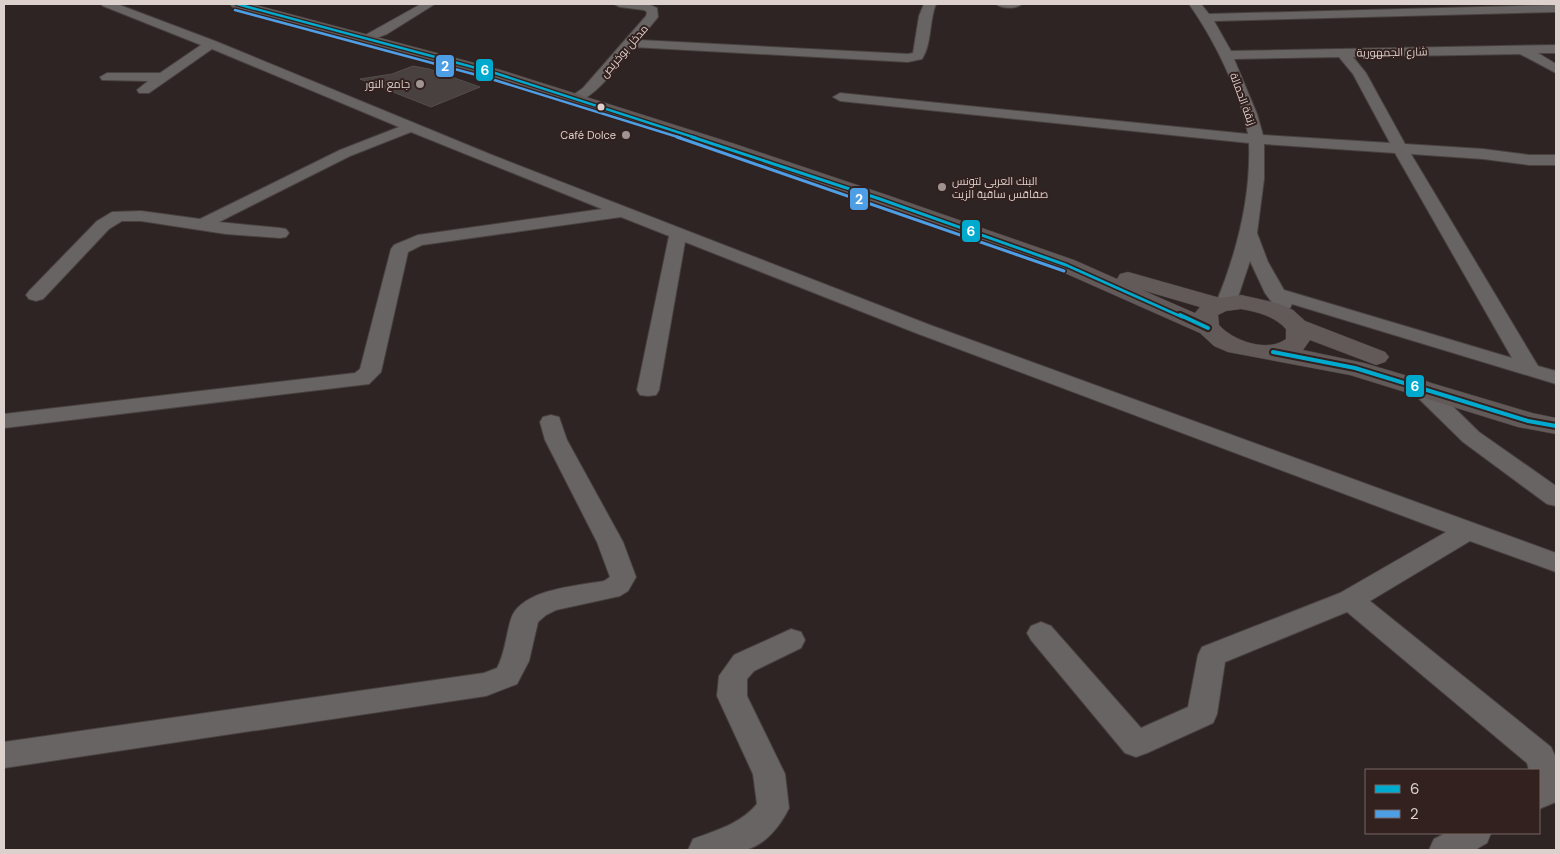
<svg xmlns="http://www.w3.org/2000/svg" width="1560" height="854" font-family="'DM Sans',Cairo,sans-serif">
  <style>
    .building { fill: #48413f; stroke: #554d4c }
    .lines { fill: none; stroke-linecap: round; stroke-linejoin: round }
    .minor-casing { stroke: #48413f; stroke-width: 2 }
    .primary-casing { stroke: #48413f; stroke-width: 1 }
    .minor { fill: #686463; fill-rule: evenodd }
    .primary { fill: #615a59; fill-rule: evenodd }
    .bus-1-far2-casing { stroke: #32211e; stroke-width: 5 }
    .bus-1-far1-casing { stroke: #32211e; stroke-width: 6 }
    .bus-1-casing { stroke: #32211e; stroke-width: 8 }
    .bus-2-far1-casing { stroke: #32211e; stroke-width: 5 }
    .bus-2-casing { stroke: #32211e; stroke-width: 6 }
    .bus-1-far2 { stroke: #00a9ce; stroke-width: 2.5 }
    .bus-1-far1 { stroke: #00a9ce; stroke-width: 3 }
    .bus-1 { stroke: #00a9ce; stroke-width: 4 }
    .bus-2-far1 { stroke: #4d9ee5; stroke-width: 2.5 }
    .bus-2 { stroke: #4d9ee5; stroke-width: 3 }
    .poi-dot { fill: #9f9492; stroke: #32211e; stroke-width: 2 }
    .bus-dot { fill: #ddd1ce; stroke: #32211e; stroke-width: 2 }
    .labels { text-anchor: middle; stroke-width: 4; stroke-linejoin: round; paint-order: stroke }
    .far-street-label { font-size: 11px; fill: #ddd1ce; stroke: #32211e }
    .far-poi-label { font-size: 11px; fill: #ddd1ce; stroke: #32211e; text-anchor: end }
    .line-badge { stroke: #32211e; stroke-width: 2 }
    .badge-label { font-size: 14px; text-anchor: middle; font-weight: bold; fill: #fff }
  </style>
  <rect width="100%" height="100%" fill="#2d2423"/>
  <polygon class="building" points="413,66 429,69 480,87 431,107 360,79 392,74"/>
  <g class="lines">
    <defs>
      <g id="minor">
        <polygon points="101,4 117,4 215,41 492,155 930,325 1556,553 1556,572 1470,541 1370,601 1551,747 1556,758 1556,802 1539,809 1539,770 1529,770 1527,763 1347,612 1225,662 1217,714 1213,723 1147,753 1136,757 1125,753 1031,640 1027,633 1031,626 1041,622 1051,626 1141,728 1188,707 1198,655 1202,647 1340,593 1446,532 916,333 685,242 659,390 656,395 648,396 640,395 637,390 669,236 621,217 422,245 408,252 381,372 369,384 4,428 4,414 355,373 360,369 391,249 394,245 418,235 602,209 411,132 350,156 219,222 280,228 286,229 289,233 286,237 280,238 226,234 141,221 122,221 109,229 43,299 36,301 29,299 26,295 29,291 97,221 112,212 141,211 200,219 340,150 399,127 212,49 149,93 139,93 137,90 148,81 102,80 100,77 107,73 160,73 201,45 103,6"/>
        <polygon points="421,4 435,4 387,34 366,42 360,38"/>
        <path d="M614 4H648L657 8 658 17 639 40 908 54 913 53 919 16 924 4H936C929 21 932 44 922 59L908 62 633 47C621 61 591 106 571 101L569 98 583 88 646 16 647 12 644 10 620 7Z"/>
        <path d="M996 4H1022C1016 9 1002 9 996 4Z"/>
        <path d="M1189 4H1201L1209 14 1556 5V12L1214 21 1231 51 1556 45V53H1538L1556 64V73L1520 54 1353 57 1366 73 1405 144 1483 149 1529 155H1556V165H1529L1483 159 1411 154 1538 366 1556 371V384L1292 304 1290 308 1283 310 1276 308 1265 293 1250 261 1236 303 1233 307 1226 309 1219 307 1216 303C1237 252 1251 198 1249 143L840 101 833 97 840 93 1248 134C1240 92 1214 39 1189 4ZM1339 57 1353 74 1390 143 1263 135 1257 114 1234 59ZM1264 144 1395 153 1512 358 1284 290 1268 262 1257 233 1264 179Z"/>
        <polygon points="1420,381 1428,382 1479,432 1556,486 1556,506 1547,504 1463,442 1412,392 1409,387 1412,382"/>
        <path d="M551 415 559 417 567 440 623 542 636 577 628 591 620 596 556 610 546 615 538 622 529 661 517 684 486 696 4 768V742L484 673 497 668C505 653 506 635 511 619 521 589 577 586 604 581L610 577 597 542 545 440 540 422 543 417Z"/>
        <path d="M791 629 801 632 805 640 801 648 754 671 747 679V696L785 774 789 808C781 825 764 847 744 850 727 853 706 850 688 850L693 839C717 830 740 824 757 804L753 774 717 696 719 676 734 655Z"/>
        <polygon points="1446,833 1491,833 1487,843 1475,850 1429,850 1434,839"/>
      </g>
      <path id="primary" d="M230 4H252L501 70 732 143 887 195 1074 260 1117 279 1120 274 1128 272 1220 298 1241 295 1277 303 1293 310 1305 321 1385 352 1389 357 1385 362 1376 365 1310 340 1303 350 1364 363 1532 413 1556 418V434L1518 427 1350 375 1228 352 1214 346 1200 333 1058 270 873 203 718 151 489 76 232 7ZM1142 290 1200 307 1195 313ZM1241 309C1258 312 1274 316 1286 329V339C1268 353 1233 341 1219 325L1218 315 1226 311Z"/>
    </defs>
    <use href="#minor" class="minor-casing"/>
    <use href="#primary" class="primary-casing"/>
    <use href="#minor" class="minor"/>
    <use href="#primary" class="primary"/>
    <defs>
      <polyline id="bus-1-far2" points="237,4 495,73 696,138"/>
      <polyline id="bus-1-far1" points="692,137 880,199 1066,265 1182,317"/>
      <g id="bus-1">
        <polyline points="1180,315 1208,328"/>
        <polyline points="1273,352 1355,368 1528,421 1556,426"/>
      </g>
      <polyline id="bus-2-far1" points="235,10 488,78 681,138"/>
      <polyline id="bus-2" points="677,137 1064,271"/>
    </defs>
    <use href="#bus-1-far2" class="bus-1-far2-casing"/>
    <use href="#bus-1-far1" class="bus-1-far1-casing"/>
    <use href="#bus-1" class="bus-1-casing"/>
    <use href="#bus-2-far1" class="bus-2-far1-casing"/>
    <use href="#bus-2" class="bus-2-casing"/>
    <use href="#bus-1-far2" class="bus-1-far2"/>
    <use href="#bus-1-far1" class="bus-1-far1"/>
    <use href="#bus-1" class="bus-1"/>
    <use href="#bus-2-far1" class="bus-2-far1"/>
    <use href="#bus-2" class="bus-2"/>
  </g>
  <g class="poi-dot">
    <circle cx="420" cy="84" r="5"/>
    <circle cx="626" cy="135" r="5"/>
    <circle cx="942" cy="187" r="5"/>
  </g>
  <circle class="bus-dot" cx="601" cy="107" r="4.5"/>
  <g class="labels">
    <g class="far-street-label">
      <text transform="translate(624 51) rotate(-49)" y="4">مدخل بوخريص</text>
      <text transform="translate(1392 52) rotate(-1)" y="4">شارع الجمهورية</text>
      <text transform="translate(1243 99) rotate(70)" y="4">زنقة الحمالة</text>
    </g>
    <g class="far-poi-label">
      <text x="410" y="88">جامع النور</text>
      <text x="616" y="139">Café Dolce</text>
      <text x="952" y="185" text-anchor="start">البنك العربي لتونس<tspan x="952" dy="13">صفاقس ساقية الزيت</tspan></text>
    </g>
  </g>
  <g class="line-badge">
    <rect x="435" y="54" width="20" height="24" rx="5" fill="#4d9ee5"/>
    <rect x="475" y="58" width="19" height="24" rx="5" fill="#00a9ce"/>
    <rect x="849" y="187" width="20" height="24" rx="5" fill="#4d9ee5"/>
    <rect x="961" y="219" width="20" height="24" rx="5" fill="#00a9ce"/>
    <rect x="1405" y="374" width="20" height="24" rx="5" fill="#00a9ce"/>
  </g>
  <g class="badge-label">
    <text x="445" y="71">2</text>
    <text x="485" y="75">6</text>
    <text x="859" y="204">2</text>
    <text x="971" y="236">6</text>
    <text x="1415" y="391">6</text>
  </g>
  <rect width="1560" height="854" fill="none" stroke="#ddd1ce" stroke-width="10"/>
  <rect x="1365" y="769" width="175" height="65" fill="#32211e" stroke="#766764"/>
  <rect x="1375" y="785" width="25" height="8" fill="#00a9ce" stroke="#766764"/>
  <text x="1410" y="794" font-size="15" fill="#ddd1ce">6</text>
  <rect x="1375" y="810" width="25" height="8" fill="#4d9ee5" stroke="#766764"/>
  <text x="1410" y="819" font-size="15" fill="#ddd1ce">2</text>
</svg>
